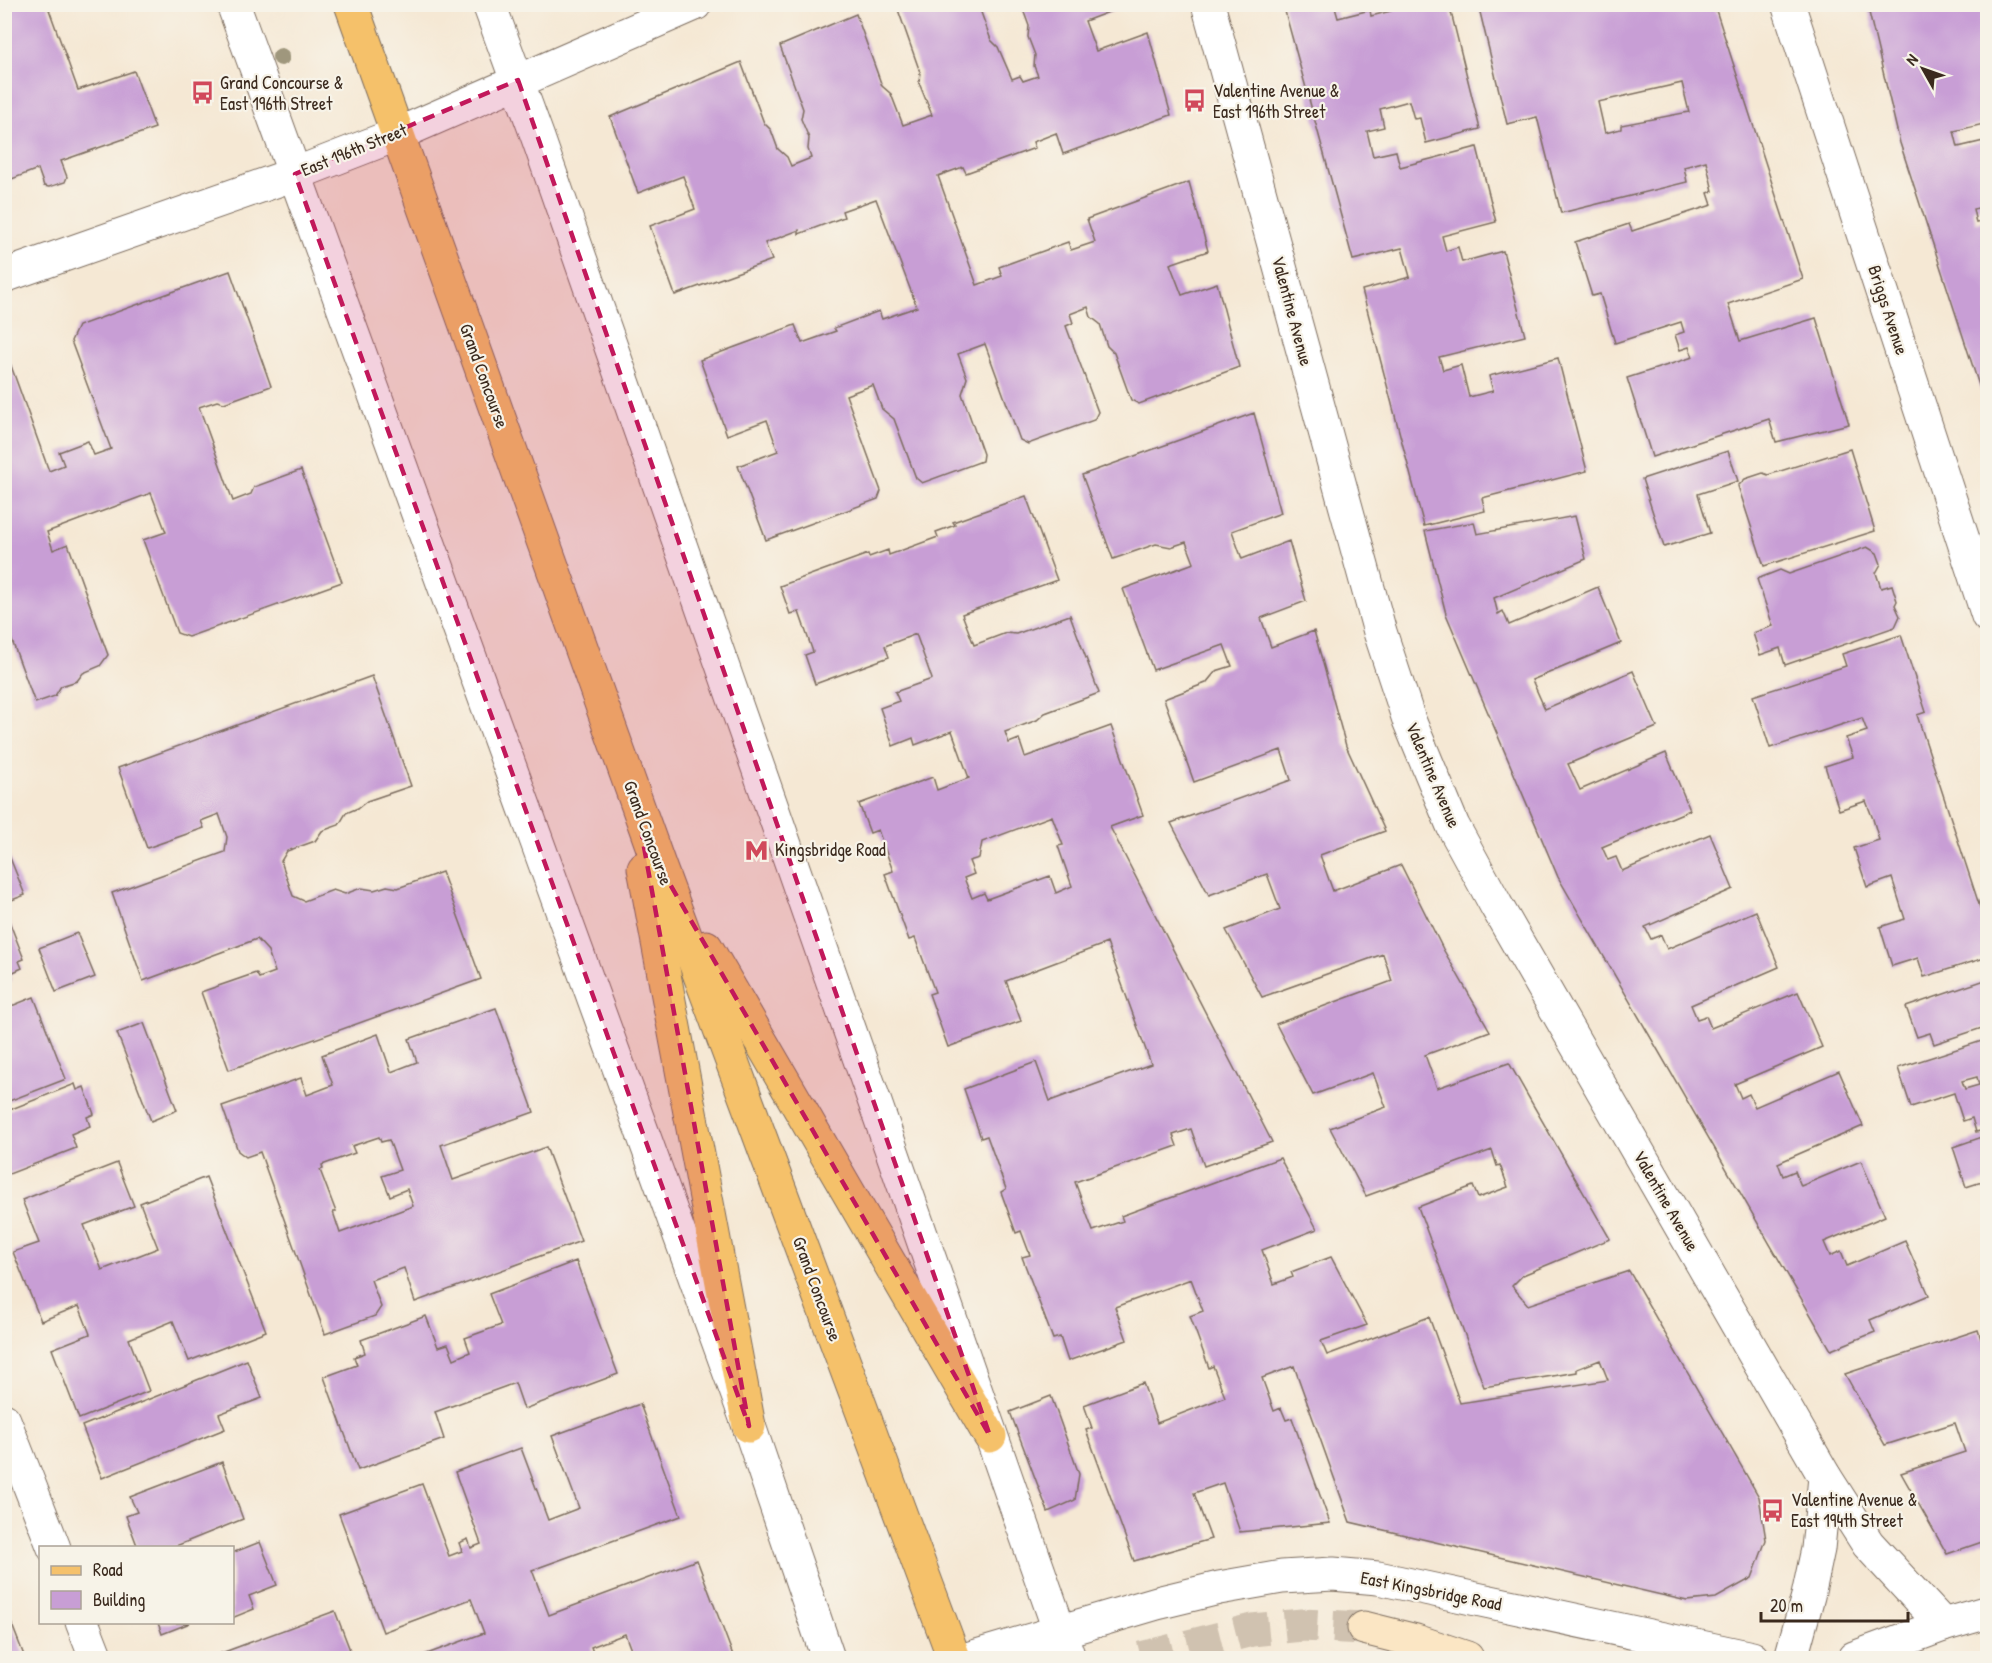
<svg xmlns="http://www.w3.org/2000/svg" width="1992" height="1663" font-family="'Patrick Hand',sans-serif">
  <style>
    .building { fill: #c89ed5; fill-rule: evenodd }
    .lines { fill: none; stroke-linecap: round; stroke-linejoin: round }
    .secondary-tunnel { stroke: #d0c2b0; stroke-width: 33; stroke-dasharray: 33 16; stroke-linecap: butt }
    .minor-casing { stroke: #7c6c5e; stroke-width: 35 }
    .tertiary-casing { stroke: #7c6c5e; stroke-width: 35 }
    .secondary-casing { stroke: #7c6c5e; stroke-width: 35 }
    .primary-casing { stroke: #7c6c5e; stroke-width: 35 }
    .minor { stroke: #fff; stroke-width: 33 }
    .tertiary { stroke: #fff; stroke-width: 33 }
    .secondary { stroke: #fbe6c4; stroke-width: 33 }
    .primary { stroke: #f5c16b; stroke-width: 33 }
    .tree { fill: #9f977d }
    .marked { fill: #c2185b; fill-opacity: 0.2; stroke: #c2185b; stroke-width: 4.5; stroke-dasharray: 12 8; stroke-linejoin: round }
    .labels { text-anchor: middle; stroke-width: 4.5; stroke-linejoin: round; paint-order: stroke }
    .poi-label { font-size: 18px; fill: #3b2a1e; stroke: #f7f3e8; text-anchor: start }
    .street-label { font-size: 18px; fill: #3b2a1e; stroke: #f7f3e8 }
  </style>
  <rect width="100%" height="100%" fill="#f7f3e8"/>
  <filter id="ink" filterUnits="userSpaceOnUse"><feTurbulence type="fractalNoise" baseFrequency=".0167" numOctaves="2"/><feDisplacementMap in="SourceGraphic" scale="12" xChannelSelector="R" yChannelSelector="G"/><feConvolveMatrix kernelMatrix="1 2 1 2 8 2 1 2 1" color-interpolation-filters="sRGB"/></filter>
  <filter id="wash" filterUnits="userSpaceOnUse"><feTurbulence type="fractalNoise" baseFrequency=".008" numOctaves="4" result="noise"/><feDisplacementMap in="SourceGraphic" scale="24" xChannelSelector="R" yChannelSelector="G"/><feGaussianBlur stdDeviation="1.35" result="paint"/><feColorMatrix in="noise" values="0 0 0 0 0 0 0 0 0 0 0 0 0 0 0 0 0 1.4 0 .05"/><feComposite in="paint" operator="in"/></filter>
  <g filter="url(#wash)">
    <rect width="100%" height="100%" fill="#f5e8d4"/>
    <g id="blocks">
      <g class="building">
        <polygon points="4,4 47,4 78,90 134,71 155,128 61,161 67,177 65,182 49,187 44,186 38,169 4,182"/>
        <polygon points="896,4 978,4 991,40 998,47 1012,79 1020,76 1023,81 1038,76 1034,66 1035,55 1028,37 1029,26 1021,4 1130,4 1085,21 1096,51 1148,32 1171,115 1063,154 1056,133 1033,142 1035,148 966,173 963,167 938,176 977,285 1002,276 999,267 1068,242 1071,250 1095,242 1087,219 1189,182 1208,251 1170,264 1182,295 1217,283 1239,367 1139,404 1131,400 1114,353 1107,346 1100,324 1091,317 1088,307 1070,314 1073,323 1066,326 1098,412 1094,420 1028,444 1020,440 985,344 958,354 967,378 962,394 983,454 982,461 922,483 916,478 894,419 882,409 873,385 846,395 881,491 878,499 766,540 738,466 778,451 767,420 727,435 700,360 795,325 802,343 836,331 834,328 879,311 882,319 917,307 876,199 842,211 844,217 799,234 799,230 765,243 772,260 675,295 650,226 695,209 683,176 638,193 610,117 741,62 764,123 771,130 778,149 787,157 791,166 811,158 808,149 809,138 801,119 803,109 780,46 856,14 882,86 891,94 903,125 932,115 919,83 920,72"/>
        <polygon points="1283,4 1334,4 1338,18 1370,10 1371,16 1391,11 1389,4 1449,4 1480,129 1426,143 1420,118 1414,119 1409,101 1380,109 1384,127 1367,131 1373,156 1396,151 1400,167 1477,147 1496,222 1442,236 1446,251 1458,247 1462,262 1503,251 1525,336 1439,357 1443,370 1461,365 1469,397 1493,391 1489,376 1558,358 1587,471 1482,498 1485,511 1424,526 1362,290 1410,277 1402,248 1353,260"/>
        <path d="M1478 4H1714L1803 279 1728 304 1740 341 1816 318 1849 424 1776 442 1769 419 1652 457 1627 378 1693 357 1689 347 1680 350 1675 335 1684 332 1681 322 1615 343 1600 294 1592 296 1575 242 1629 224 1632 231 1712 205 1708 193 1713 191 1706 161 1684 167 1687 182 1561 213 1537 117 1507 124ZM1682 83 1689 112 1621 125V129L1605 133 1598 102Z"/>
        <polygon points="1867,4 1988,4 1988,123 1954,131 1958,147 1988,140 1988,206 1973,209 1976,223 1984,221 1988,235 1988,413 1900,143"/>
        <polygon points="230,271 271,386 224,403 217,401 199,407 233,501 251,494 254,487 301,470 342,582 188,637 177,633 143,540 166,532 151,493 47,532 53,550 68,544 108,655 100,666 83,673 77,681 61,686 55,696 35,703 4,619 4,360 10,363 49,471 64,465 59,452 88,441 94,455 111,449 71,341 78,326"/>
        <path d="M1254 413 1281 513 1232 531 1242 559 1289 541 1306 601 1261 618 1271 647 1314 631 1346 746 1385 831 1320 855 1333 891 1401 865 1443 949 1490 1031 1425 1055 1437 1088 1509 1063 1610 1239 1523 1275 1512 1286 1528 1305 1629 1271 1759 1497 1766 1540 1752 1578 1716 1598 1687 1601 1350 1522 1294 1366 1262 1378 1274 1411 1281 1408 1286 1420 1292 1418 1330 1523 1240 1532 1223 1483 1194 1493 1211 1539 1134 1561 1086 1430 1092 1428 1084 1405 1143 1383 1157 1423 1225 1397 1213 1366 1209 1368 1190 1316 1203 1311 1191 1279 1115 1307 1127 1340 1068 1361 1060 1337 1053 1339 1022 1257 1030 1255 1021 1231 1016 1233 1001 1192 1006 1189 987 1136 981 1138 964 1089 1036 1062 1050 1101 1151 1064 1107 943 1006 981 1021 1021 948 1047 929 994 935 992 915 938 909 940 885 874 893 871 878 830 870 833 859 804 933 777 937 790 969 778 952 731 915 745 913 738 893 746 880 708 899 701 895 692 932 679 916 634 885 646 889 657 815 684 805 655 813 652 799 612 790 614 780 586 868 554 869 557 888 550 889 555 938 537 936 532 955 525 953 522 1026 496 1057 580 962 614 974 645 1006 633 1016 634 1070 615 1099 693 1045 713 1037 720 1005 732 1009 743 1019 739 1025 757 1111 726 1143 815 1110 827 1272 1142 1204 1166 1191 1129 1173 1135 1177 1146 1075 1182 1093 1231 1123 1221 1121 1216 1280 1158 1317 1229 1262 1250 1274 1284 1293 1277 1291 1272 1331 1257 1367 1325 1321 1341 1327 1355 1429 1317 1460 1403 1608 1380 1600 1360 1577 1369V1372L1484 1387 1418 1207 1473 1186 1478 1198 1508 1187 1500 1165 1497 1166 1492 1150 1366 1196 1330 1128 1386 1107 1373 1073 1313 1095 1276 1024 1392 981 1383 954 1262 997 1226 930 1280 909 1267 874 1209 895 1171 823 1291 780 1281 750 1194 782 1164 699 1206 683 1216 671 1232 666 1224 645 1153 670 1123 589 1194 563 1186 542 1171 547 1156 544 1113 559 1082 475ZM1052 816 1063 845 1058 846 1072 886 1056 893 1050 876 987 899 984 893 972 898 964 878 974 874 969 861 979 858 982 842Z"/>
        <polygon points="1850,449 1875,531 1764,566 1738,486 1745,479 1763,473 1768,475"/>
        <polygon points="1728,451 1738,481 1698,494 1710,533 1664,547 1642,479"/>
        <polygon points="1575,516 1586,559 1494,598 1498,614 1503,611 1509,625 1598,587 1621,643 1532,680 1545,709 1633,671 1657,727 1568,764 1580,790 1666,753 1690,810 1602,847 1608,860 1616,857 1622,871 1710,834 1733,889 1645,927 1651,939 1661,935 1667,949 1756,911 1779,967 1691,1005 1697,1019 1706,1016 1711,1028 1798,992 1822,1047 1735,1084 1741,1098 1749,1094 1755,1107 1839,1071 1863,1126 1778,1163 1783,1176 1795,1171 1801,1186 1861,1161 1885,1216 1824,1242 1830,1256 1841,1251 1847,1266 1905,1241 1929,1295 1870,1320 1875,1332 1831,1350 1558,877 1446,614 1425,531 1474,522 1477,534"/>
        <polygon points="1867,547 1877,553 1881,564 1876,573 1881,588 1892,585 1897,601 1895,605 1900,616 1895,627 1785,665 1780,648 1760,655 1753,633 1773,626 1757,579 1780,570 1789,574"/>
        <polygon points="1901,635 1926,712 1917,715 1988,932 1988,957 1924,977 1918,958 1892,966 1880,927 1905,919 1892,878 1867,887 1854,848 1879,840 1873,819 1866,801 1839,810 1825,766 1853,757 1846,738 1867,731 1862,718 1770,748 1753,696 1846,666 1842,654"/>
        <polygon points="372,676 411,786 367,801 358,808 346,813 339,825 322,831 315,841 287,851 281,861 293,896 304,901 333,890 345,894 361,888 374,890 387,886 398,888 442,872 481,979 229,1070 201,992 256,973 259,978 275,972 268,951 257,939 143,981 112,893 225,852 227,837 219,814 201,821 204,828 147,848 118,768"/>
        <polygon points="4,843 25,895 4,903"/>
        <polygon points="9,921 24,959 19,961 22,968 9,974 11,981 4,984 4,923"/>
        <polygon points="77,933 95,977 56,992 39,948"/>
        <polygon points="1988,979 1988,1026 1934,1044 1930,1033 1917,1037 1906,1007"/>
        <polygon points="34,997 66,1079 4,1103 4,1009"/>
        <path d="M496 1008 534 1112 441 1145 453 1180 546 1147 581 1241 415 1302 404 1268 371 1280 381 1307 375 1316 325 1334 260 1152 246 1157 238 1151 222 1106 301 1078 307 1095 333 1085 322 1055 378 1034 391 1072 417 1062 409 1039ZM379 1137 381 1142 389 1140 400 1170 382 1176 390 1196 407 1189 413 1206 340 1233 333 1212H336L320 1170 323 1169 322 1165 355 1153 352 1146Z"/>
        <polygon points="144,1023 177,1110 151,1121 117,1033"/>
        <path d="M1988 1039V1129L1976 1132 1972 1118 1963 1121 1954 1093 1911 1107 1898 1068ZM1977 1077 1979 1085 1965 1089 1962 1081Z"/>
        <polygon points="75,1084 77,1090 84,1087 94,1114 87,1117 90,1126 71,1134 76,1148 4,1176 4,1112"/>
        <polygon points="1988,1135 1988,1180 1966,1187 1953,1147"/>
        <polygon points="117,1163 134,1206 84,1225 102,1270 158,1248 140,1203 206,1177 266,1331 189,1361 173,1321 129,1339 149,1391 79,1419 52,1349 90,1334 79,1306 41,1321 13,1252 39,1243 22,1200"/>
        <polygon points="576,1261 618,1374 524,1409 515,1383 435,1412 444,1439 358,1470 324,1377 357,1365 354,1357 365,1353 361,1340 426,1316 438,1347 448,1344 454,1359 470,1352 465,1338 501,1325 489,1294"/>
        <polygon points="1978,1330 1981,1339 1988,1337 1988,1540 1947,1554 1901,1473 1965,1452 1955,1423 1885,1445 1845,1374"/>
        <polygon points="247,1360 262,1398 219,1414 225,1429 102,1478 82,1426"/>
        <polygon points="1051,1396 1079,1474 1075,1500 1048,1512 1010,1412"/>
        <polygon points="640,1404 681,1516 532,1570 549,1615 697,1560 734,1658 634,1658 625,1634 591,1647 595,1658 416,1658 484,1633 471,1599 383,1632 339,1514 422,1484 449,1556 462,1551 459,1543 468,1539 471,1548 481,1544 455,1472 521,1448 548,1520 579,1508 552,1436"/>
        <polygon points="222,1462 243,1519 171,1548 138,1548 126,1516 137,1512 130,1497"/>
        <polygon points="260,1542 277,1585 249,1596 254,1609 232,1618 232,1553"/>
        <polygon points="5,1607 25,1658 4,1658"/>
        <polygon points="335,1611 353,1658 208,1658"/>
        <polygon points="158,1623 190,1623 162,1634"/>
      </g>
    </g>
  </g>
  <g filter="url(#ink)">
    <use href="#blocks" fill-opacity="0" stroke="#7c6c5e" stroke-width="1.5"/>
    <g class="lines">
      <polyline class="secondary-tunnel" points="1141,1658 1252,1630 1302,1625 1364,1628"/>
      <defs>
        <g id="minor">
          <polyline points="1208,4 1380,632 1409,720 1453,826 1496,905 1825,1477 1868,1544 1943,1625"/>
          <polyline points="1788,4 1988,616"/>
          <polyline points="4,276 295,174 398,134 695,4"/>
          <polyline points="4,1420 54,1548"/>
          <polyline points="82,1622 96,1658"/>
          <polyline points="1791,1658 1808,1596 1818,1549 1825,1477"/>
          <polyline points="1854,1658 1943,1625 1988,1612"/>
        </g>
        <g id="tertiary">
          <polyline points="233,4 749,1426 828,1658"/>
          <polyline points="489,4 538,138 1069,1658"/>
          <polyline points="970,1658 1157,1603 1219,1588 1282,1577 1333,1574 1378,1578 1752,1658"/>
        </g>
        <polyline id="secondary" points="1364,1628 1416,1641 1467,1658"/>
        <g id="primary">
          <polyline points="351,4 660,868 954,1658"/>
          <polyline points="644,868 749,1426"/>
          <polyline points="706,947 990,1436"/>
        </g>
      </defs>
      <use href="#minor" class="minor-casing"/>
      <use href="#tertiary" class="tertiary-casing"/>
      <use href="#secondary" class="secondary-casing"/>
      <use href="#primary" class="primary-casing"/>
      <use href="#minor" class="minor"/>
      <use href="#tertiary" class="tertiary"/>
      <use href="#secondary" class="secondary"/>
      <use href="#primary" class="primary"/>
    </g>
    <circle class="tree" cx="281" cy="57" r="9"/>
  </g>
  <path class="marked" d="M518 80 990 1436 642 836 749 1426 295 174Z"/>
  <defs>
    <symbol id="bus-bare" viewBox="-9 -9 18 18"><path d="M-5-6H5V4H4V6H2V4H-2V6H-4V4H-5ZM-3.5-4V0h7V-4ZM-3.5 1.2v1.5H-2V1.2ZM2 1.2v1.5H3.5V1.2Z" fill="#d1495b" stroke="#f7f3e8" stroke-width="2.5" paint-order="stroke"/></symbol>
    <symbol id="metro-bare" viewBox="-9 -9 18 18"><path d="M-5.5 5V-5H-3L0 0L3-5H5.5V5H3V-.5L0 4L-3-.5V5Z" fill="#d1495b" stroke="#f7f3e8" stroke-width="2.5" paint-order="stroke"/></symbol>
  </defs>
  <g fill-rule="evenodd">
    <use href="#bus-bare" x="186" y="76" width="33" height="33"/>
    <use href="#bus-bare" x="1178" y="84" width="33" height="33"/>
    <use href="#metro-bare" x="740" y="834" width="33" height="33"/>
    <use href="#bus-bare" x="1756" y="1494" width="33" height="33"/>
  </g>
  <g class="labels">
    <g class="poi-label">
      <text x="220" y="89">Grand Concourse &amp;<tspan x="220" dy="21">East 196th Street</tspan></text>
      <text x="1213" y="97">Valentine Avenue &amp;<tspan x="1213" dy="21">East 196th Street</tspan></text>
      <text x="775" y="856">Kingsbridge Road</text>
      <text x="1791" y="1506">Valentine Avenue &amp;<tspan x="1791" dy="21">East 194th Street</tspan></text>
    </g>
    <g class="street-label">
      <text transform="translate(354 150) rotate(-22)" y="6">East 196th Street</text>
      <text transform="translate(1888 310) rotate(72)" y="6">Briggs Avenue</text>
      <text transform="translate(1292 311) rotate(75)" y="6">Valentine Avenue</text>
      <text transform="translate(484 376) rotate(70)" y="6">Grand Concourse</text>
      <text transform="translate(1433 775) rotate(67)" y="6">Valentine Avenue</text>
      <text transform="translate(648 833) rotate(70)" y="6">Grand Concourse</text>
      <text transform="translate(1666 1201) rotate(60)" y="6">Valentine Avenue</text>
      <text transform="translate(817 1289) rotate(70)" y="6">Grand Concourse</text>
      <text transform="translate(1431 1591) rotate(11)" y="6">East Kingsbridge Road</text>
    </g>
  </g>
  <rect width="1992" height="1663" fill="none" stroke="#f7f3e8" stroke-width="24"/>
  <rect x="39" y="1546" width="195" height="78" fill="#f7f3e8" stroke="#aca397" stroke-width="1.5"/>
  <rect x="51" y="1566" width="30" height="9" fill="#f5c16b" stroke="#aca397" stroke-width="1.5"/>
  <text x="93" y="1576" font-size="18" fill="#3b2a1e">Road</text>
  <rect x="51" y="1591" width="30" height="18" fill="#c89ed5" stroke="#aca397" stroke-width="1.5"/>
  <text x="93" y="1606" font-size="18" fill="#3b2a1e">Building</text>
  <g transform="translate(1923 69) rotate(310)" stroke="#f7f3e8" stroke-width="4.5" paint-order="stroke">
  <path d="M0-4.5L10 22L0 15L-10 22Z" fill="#3b2a1e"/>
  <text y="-9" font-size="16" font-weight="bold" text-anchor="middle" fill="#3b2a1e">N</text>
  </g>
  <path d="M1761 1612v9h147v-9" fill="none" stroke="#3b2a1e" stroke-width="3"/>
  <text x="1770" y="1612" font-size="18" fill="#3b2a1e" stroke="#f7f3e8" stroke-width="4.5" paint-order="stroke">20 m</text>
</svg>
